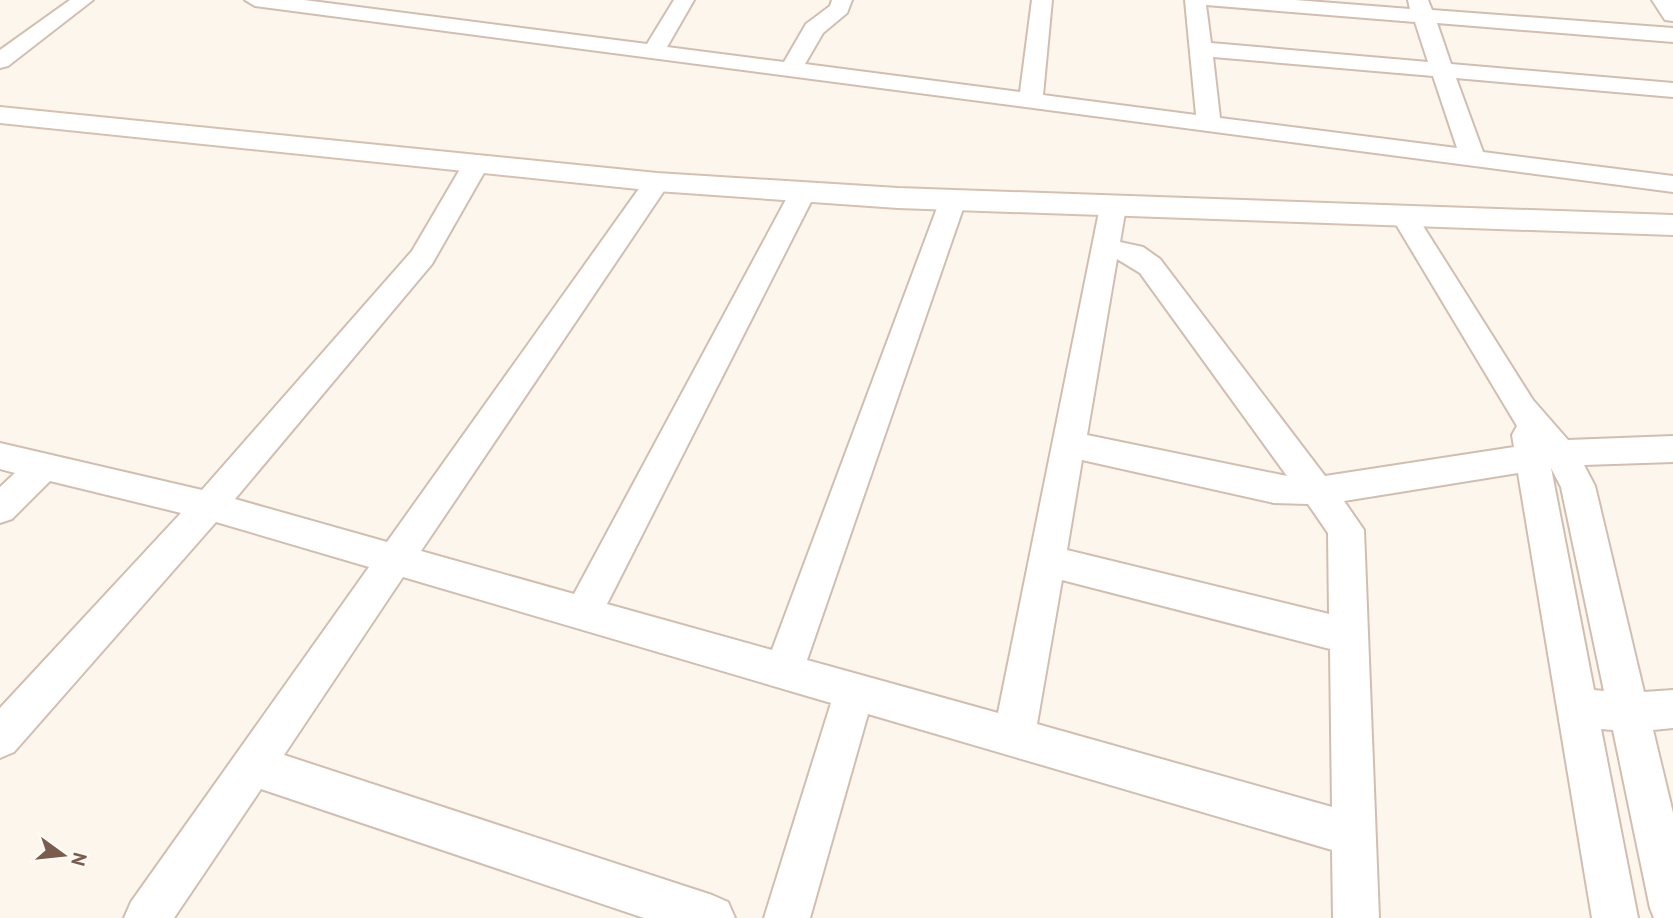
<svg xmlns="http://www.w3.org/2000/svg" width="1673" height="918" font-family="'PT Sans',sans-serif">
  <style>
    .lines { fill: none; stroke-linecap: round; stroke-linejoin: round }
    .street-casing { stroke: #d1beb0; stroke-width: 4 }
    .secondary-casing { stroke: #d6c0b0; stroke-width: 4 }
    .street { fill: #fff; fill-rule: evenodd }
    .secondary { fill: #fff; fill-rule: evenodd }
  </style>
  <rect width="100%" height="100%" fill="#fdf6ec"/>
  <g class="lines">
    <defs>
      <g id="street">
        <polygon points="70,0 93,0 8,66 0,68 0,50"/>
        <path d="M245 0H304L647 44 674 0H694L667 47 784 62 806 24 830 6 832 0H852L847 13 823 33 805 64 1020 92 1032 0H1052L1043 95 1196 115 1185 0H1295L1410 9 1408 0H1428L1432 10 1673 28V42L1437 23 1451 64 1673 83V97L1456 78 1483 152 1673 176V192L255 6ZM1206 5 1415 22 1428 62 1211 43ZM1213 57 1433 76 1457 148 1220 118Z"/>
        <polygon points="1652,0 1673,0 1673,21 1665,20"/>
        <path d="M476 156 485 159 489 164 432 264 235 499 387 542 648 176H666L670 182 421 551 574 594 790 192 794 186H812L816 192 607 604 772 650 940 200 944 194H962L966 200 807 660 998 713 1100 207 1104 201 1113 199 1122 201 1126 207 1120 242 1143 247 1160 259 1325 476 1514 447 1512 435 1517 426 1391 216 1395 210 1404 207 1413 210 1533 400 1568 440 1673 436V462L1584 465 1595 486 1644 692 1673 690V728L1653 730 1673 813V918H1654L1650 908 1613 730 1601 729 1638 918H1592L1518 473 1344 501 1364 530 1379 918H1333L1332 850 868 714 810 918H764L831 703 403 577 284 755 712 895 728 902 735 918H644L261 789 174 918H124L131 902 369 567 216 522 14 752 0 758V708L181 513 50 481 12 519 0 523V487L15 473 0 469V443L202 490 412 251 463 164 467 159ZM1117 259 1140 273 1287 476 1087 435ZM1082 460 1274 503 1308 504 1328 533 1329 614 1067 550ZM1551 468 1561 487 1604 691 1594 690ZM1062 580 1330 649 1332 807 1037 724Z"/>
      </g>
      <polygon id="secondary" points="0,107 657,173 898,188 1673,215 1673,235 898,208 657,191 0,123"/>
    </defs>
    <use href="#street" class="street-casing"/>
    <use href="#secondary" class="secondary-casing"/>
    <use href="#street" class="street"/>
    <use href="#secondary" class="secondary"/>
  </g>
  <g transform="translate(63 855) rotate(105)" stroke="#fffaf3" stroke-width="5" paint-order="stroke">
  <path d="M0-5L12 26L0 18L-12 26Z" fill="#7a5c4d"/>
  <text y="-10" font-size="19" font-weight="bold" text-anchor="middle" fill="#7a5c4d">N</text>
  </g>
</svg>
